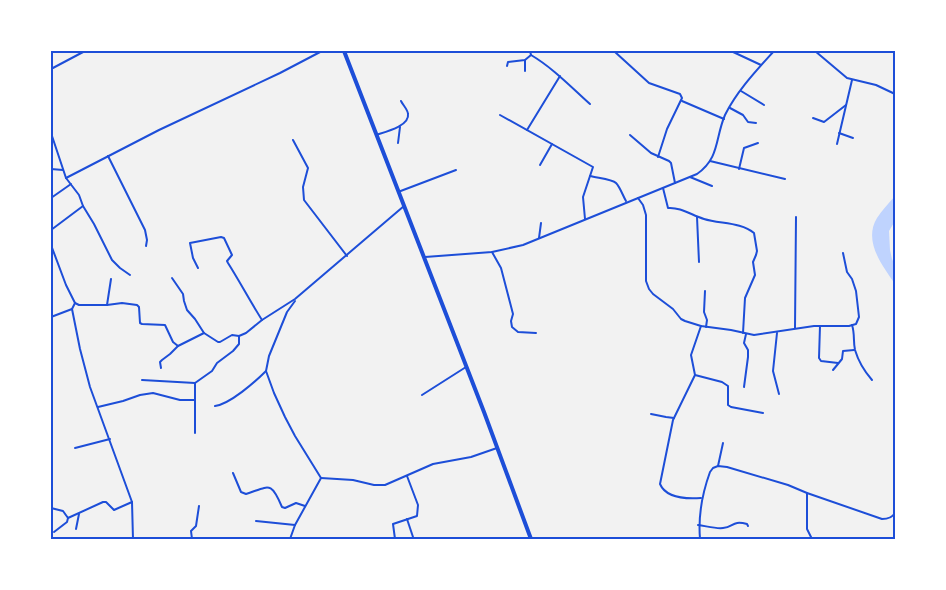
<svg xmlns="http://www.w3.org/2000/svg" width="946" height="590" font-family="Quicksand,sans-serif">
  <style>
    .water { fill: #bfd3fe }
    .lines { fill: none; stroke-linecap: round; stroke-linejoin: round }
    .minor { stroke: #1d4ed8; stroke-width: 2 }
    .primary { stroke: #1d4ed8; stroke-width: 4 }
    .neatline { fill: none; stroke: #1d4ed8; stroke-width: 2 }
  </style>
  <rect width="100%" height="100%" fill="#f2f2f2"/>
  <path class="water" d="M895 196V221L889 231 890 250 892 259 895 265V284C882 265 863 241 877 218 882 210 889 203 895 196Z"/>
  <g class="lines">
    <g class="minor">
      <path d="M530 51 531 55C553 68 571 87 590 104"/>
      <polyline points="731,51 761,65"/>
      <polyline points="815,51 847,78 876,85 895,94"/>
      <polyline points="615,52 649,83 680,94 682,98 667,129 658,157"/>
      <polyline points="525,60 525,71"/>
      <polyline points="507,66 508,62 525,60 531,55"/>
      <polyline points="51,69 85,51"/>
      <polyline points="741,91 764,105"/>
      <polyline points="682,101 724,119"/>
      <polyline points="730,108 743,115 748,122 756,123"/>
      <polyline points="500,115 593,167 583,197 585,219"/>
      <polyline points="813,118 824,122 846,105"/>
      <polyline points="527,130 560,76"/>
      <polyline points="51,133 66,178 79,195 83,206 51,230"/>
      <polyline points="839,133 853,138"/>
      <path d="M376 135C385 132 410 126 408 114 408 110 403 105 401 101"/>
      <polyline points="630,135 651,153 669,161 671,163 675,183"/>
      <polyline points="293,140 308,168 303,187 304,200 347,256"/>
      <polyline points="398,143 400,127"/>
      <polyline points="837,144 852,80"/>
      <polyline points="108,156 145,230 147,240 146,246"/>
      <polyline points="710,161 785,179"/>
      <polyline points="540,165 552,144"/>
      <polyline points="51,169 63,170"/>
      <polyline points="739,169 744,148 758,143"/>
      <path d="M590 176C597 178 612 179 616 183 620 187 623 196 626 201"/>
      <polyline points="690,177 712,186"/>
      <polyline points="66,178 159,130 280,73 322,51"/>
      <path d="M663 188 668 208C681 207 691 215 704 219 720 224 741 222 754 233L757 251 756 255 753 262 755 275 745 298 743 333"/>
      <polyline points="398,192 456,170"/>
      <polyline points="51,198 71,184"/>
      <polyline points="638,198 643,205 646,215 646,281 649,289 653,294 673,309 681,319 685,321 701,326 731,330 754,335 814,326 849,326 856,324 859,317 856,291 852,279 847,272 843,253"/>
      <polyline points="83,206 94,224 112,260 120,268 130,275"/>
      <polyline points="697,217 699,262"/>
      <polyline points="539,238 541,223"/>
      <polyline points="51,245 66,285 75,303 79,305 107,305 122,303 137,305 139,307 140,323 142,324 165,325 173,342 178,346 204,333 218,342 220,342 232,335 239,336 246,333 262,320 295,299 404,206"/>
      <polyline points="492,252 501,268 513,314 511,321 512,327 518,332 536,333"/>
      <path d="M425 257 492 252 523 245 697 174C720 158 715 138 725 115 737 91 756 71 774 51"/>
      <path d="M198 268 193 258 190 243 221 237 224 238 232 255 227 261 228 263C240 282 250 301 262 320"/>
      <polyline points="172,278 183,294 184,301 187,310 195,319 204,333"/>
      <polyline points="705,291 704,312 707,320 706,327"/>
      <polyline points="295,301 287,312 269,356 266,371 274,393 285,417 295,436 321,478"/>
      <polyline points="107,305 111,279"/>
      <polyline points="72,309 80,349 90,387 132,502 133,539"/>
      <polyline points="51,317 72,309 75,303"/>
      <path d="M852 325C855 334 853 341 855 350 858 360 865 372 872 380"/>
      <path d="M701 326 691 355 695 375 673 420 660 484C666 498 687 499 701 498"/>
      <polyline points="820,326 819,358 821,361 838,363"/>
      <polyline points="795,328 796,217"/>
      <polyline points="777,333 773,371 779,394"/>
      <polyline points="161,368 160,362 162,360 170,354 178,346"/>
      <polyline points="833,370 842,359 843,351 854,350"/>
      <polyline points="695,375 722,382 728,386 728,405 731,407 763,413"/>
      <polyline points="142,380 195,383"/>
      <polyline points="744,387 748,357 748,350 744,343 746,334"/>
      <polyline points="422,395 466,367"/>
      <path d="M215 406C230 404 255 382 266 371"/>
      <polyline points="98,407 123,401 140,395 153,393 180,400 194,400"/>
      <polyline points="651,414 666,417 674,418"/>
      <polyline points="195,433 195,383 212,371 217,363 233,351 239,344 239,336"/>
      <polyline points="75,448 110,439"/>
      <polyline points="718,466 723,443"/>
      <path d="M233 473 241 492 246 494C270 486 271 481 282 507L285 508 296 503 305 506"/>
      <polyline points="321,478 353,480 374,485 385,485 433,464 471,457 497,448"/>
      <polyline points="807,493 807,529 812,539"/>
      <polyline points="51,508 63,511 68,518 103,502 106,502 114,510 132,502"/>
      <polyline points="407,519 413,537"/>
      <polyline points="256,521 295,525"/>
      <path d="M698 525C706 526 716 529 723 528 734 527 732 520 747 524L748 526"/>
      <polyline points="76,529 79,514"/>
      <polyline points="54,532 67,522 68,518"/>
      <polyline points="192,539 191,531 196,526 199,506"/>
      <polyline points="290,539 295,525 321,478"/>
      <polyline points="395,539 393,524 417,516 418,505 407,476"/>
      <path d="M700 539C698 515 702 494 710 472L713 468 718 466 727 467 788 485 807 493 882 519C887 519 892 518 895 513"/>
    </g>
    <polyline class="primary" points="344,51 484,412 531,539"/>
  </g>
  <rect width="946" height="590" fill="none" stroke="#ffffff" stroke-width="105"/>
  <rect x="52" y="52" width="842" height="486" class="neatline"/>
</svg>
